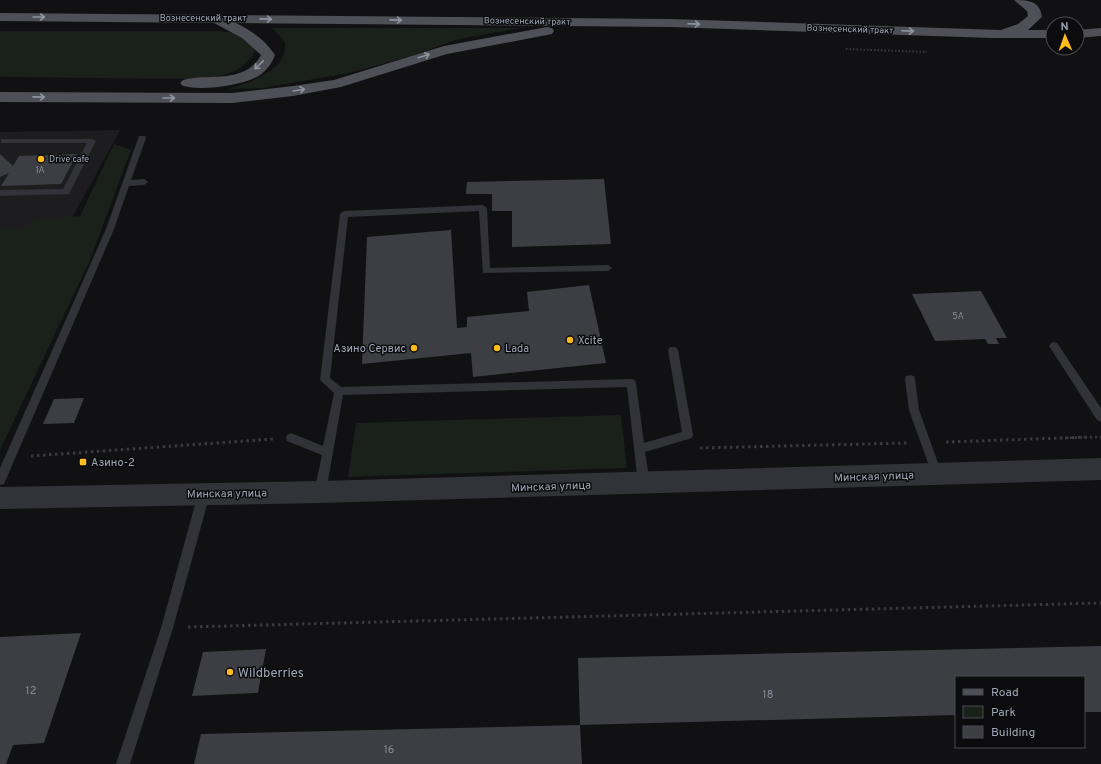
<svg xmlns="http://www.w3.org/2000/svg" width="1101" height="764" font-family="Overpass,sans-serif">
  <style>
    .built { fill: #1d1d20 }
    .green { fill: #19211a }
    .building { fill: #3d3e43 }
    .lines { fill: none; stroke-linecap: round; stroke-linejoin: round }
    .path-far2 { stroke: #383a3f; stroke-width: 2; stroke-dasharray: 1.5 2; stroke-linecap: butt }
    .path-far1 { stroke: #383a3f; stroke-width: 2.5; stroke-dasharray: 2 3; stroke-linecap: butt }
    .path { stroke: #383a3f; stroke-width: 3; stroke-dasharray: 2.5 3.5; stroke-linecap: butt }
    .service { fill: #323338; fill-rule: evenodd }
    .minor { fill: #323338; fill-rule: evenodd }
    .primary { fill: #4e4f57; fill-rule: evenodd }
    .oneway { stroke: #9095a2 }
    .poi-dot { fill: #ffbc1d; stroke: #0c0c0e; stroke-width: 1.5 }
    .labels { text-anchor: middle; stroke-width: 3; stroke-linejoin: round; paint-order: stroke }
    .far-street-label { font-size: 9px; fill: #a1a6b5; stroke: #0c0c0e }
    .far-poi-label { font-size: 9px; fill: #a1a6b5; stroke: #0c0c0e; text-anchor: start }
    .number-label { font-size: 9px; fill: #888c98 }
    .poi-label { font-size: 11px; fill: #a1a6b5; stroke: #0c0c0e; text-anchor: start }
    .street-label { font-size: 11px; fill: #a1a6b5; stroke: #0c0c0e }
    .near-number-label { font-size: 11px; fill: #888c98 }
    .near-poi-label { font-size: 13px; fill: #a1a6b5; stroke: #0c0c0e; text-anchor: start }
  </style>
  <rect width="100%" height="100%" fill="#111113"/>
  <polygon class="built" points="120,130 65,231 0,233 0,132"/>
  <g class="green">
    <path d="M272 28H520L459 39 411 56 349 73 262 88 227 89C244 85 278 73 284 54 285 51 285 45 285 42Z"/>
    <path d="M0 31H217L240 33 255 43 254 54C239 74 222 77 198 79L0 77Z"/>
    <polygon points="114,144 131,150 90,260 0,450 0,229 26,229 31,220 80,216"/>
    <polygon points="621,415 627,468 348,477 356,423"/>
  </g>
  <g class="building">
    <polygon points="0,154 13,166 19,156 77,154 61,184 1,186 9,173 0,177"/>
    <polygon points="604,179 611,244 512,247 512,211 492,211 492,194 466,194 467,182"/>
    <polygon points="451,230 457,328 467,327 467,317 529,311 527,292 589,285 606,363 473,377 471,353 362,364 367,237"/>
    <polygon points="981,291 1007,338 996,338 999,344 988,344 985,339 935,341 912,294"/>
    <polygon points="84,398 74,423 43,424 54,399"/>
    <polygon points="81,633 44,743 13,745 6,764 0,764 0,637"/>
    <polygon points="1101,646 1101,712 1084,712 1084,677 956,677 956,715 580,725 578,658"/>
    <polygon points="266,649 258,693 192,696 203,652"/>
    <polygon points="580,725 582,764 194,764 201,734"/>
  </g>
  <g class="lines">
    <g class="path-far2">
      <polyline points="846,49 927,52"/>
      <polyline points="1058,50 1071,50"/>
    </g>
    <polyline class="path-far1" points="1060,438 1101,437"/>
    <g class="path">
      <polyline points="946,442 1091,437"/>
      <polyline points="700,448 907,443"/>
      <polyline points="31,456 273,439"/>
      <polyline points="188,627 1101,603"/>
    </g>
    <g class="service">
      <polygon points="139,136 145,136 146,138 131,180 144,179 148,182 144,185 129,186 114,229 4,484 0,485 0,468 106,229"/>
      <polygon points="1,139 92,139 96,141 69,194 0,196 0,190 63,189 87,143 1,143"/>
      <polygon points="483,205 487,208 490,268 608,265 612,268 608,271 483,273 479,211 348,217 330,378 341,387 631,379 635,380 636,383 644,443 682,432 668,350 670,347 676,347 678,350 693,435 692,438 645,452 650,483 648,487 644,488 640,487 638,483 627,387 343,395 326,492 324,496 320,497 316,496 314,492 322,455 287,441 286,438 287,435 291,433 323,446 334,393 320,380 340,214 344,211"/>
      <polygon points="1054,342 1057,343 1101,408 1101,422 1097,420 1051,349 1049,346 1051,343"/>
      <polygon points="910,375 914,376 915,379 919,410 942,474 941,478 937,479 933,478 932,474 909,410 905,379 906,376"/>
      <polygon points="204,489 208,490 210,494 173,628 130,764 116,764 161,628 198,494 200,490"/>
    </g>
    <polygon class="minor" points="1101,458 1101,480 320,503 0,509 0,487 320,481"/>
    <g class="primary">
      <path d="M1014 0C1029 0 1040 1 1042 17L1028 30H1053V38H992L670 27 236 23C252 31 265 40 275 55 272 63 267 70 260 75 243 86 202 91 183 86L180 83 183 80C208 73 245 85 261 55L242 38 214 23 0 21V13L670 19 1001 30 1018 24 1028 16 1027 11Z"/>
      <polygon points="547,27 552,28 554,31 552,34 447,54 341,87 293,96 232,103 0,102 0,92 232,93 293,86 334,80 444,46"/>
      <polygon points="1101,28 1101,36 1077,38 1077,30"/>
    </g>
  </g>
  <defs><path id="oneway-shaft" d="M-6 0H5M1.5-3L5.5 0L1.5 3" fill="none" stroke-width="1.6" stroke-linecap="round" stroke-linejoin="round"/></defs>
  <g class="oneway">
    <use href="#oneway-shaft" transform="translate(39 17)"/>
    <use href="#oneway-shaft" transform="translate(266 19) rotate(1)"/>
    <use href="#oneway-shaft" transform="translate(396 20) rotate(1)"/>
    <use href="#oneway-shaft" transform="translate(694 24) rotate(2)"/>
    <use href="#oneway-shaft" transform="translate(908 31) rotate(2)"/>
    <use href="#oneway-shaft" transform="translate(424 56) rotate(-17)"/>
    <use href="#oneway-shaft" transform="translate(259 65) rotate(136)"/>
    <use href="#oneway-shaft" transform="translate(299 90) rotate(-9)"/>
    <use href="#oneway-shaft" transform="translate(39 97) rotate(1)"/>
    <use href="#oneway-shaft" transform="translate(169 98)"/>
  </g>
  <g class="poi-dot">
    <circle cx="41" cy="159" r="4"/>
    <circle cx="570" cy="340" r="4"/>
    <circle cx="414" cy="348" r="4"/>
    <circle cx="497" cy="348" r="4"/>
    <rect x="79" y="458" width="8" height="8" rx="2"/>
    <circle cx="230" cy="672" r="4"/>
  </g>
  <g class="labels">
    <g class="far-street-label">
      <text x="203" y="21">Вознесенский тракт</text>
      <text transform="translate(527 21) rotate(1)" y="3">Вознесенский тракт</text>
      <text transform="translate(850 29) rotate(2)" y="3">Вознесенский тракт</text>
    </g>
    <g class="far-poi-label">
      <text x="49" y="162">Drive cafe</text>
    </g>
    <g class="number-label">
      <text x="40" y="173">1А</text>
      <text x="958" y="319">5А</text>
    </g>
    <g class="poi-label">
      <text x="578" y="344">Xcite</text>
      <text x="406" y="352" text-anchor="end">Азино Сервис</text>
      <text x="505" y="352">Lada</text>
      <text x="91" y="466">Азино-2</text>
    </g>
    <g class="street-label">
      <text transform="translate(874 476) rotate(-2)" y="4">Минская улица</text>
      <text transform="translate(551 486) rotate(-2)" y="4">Минская улица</text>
      <text transform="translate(227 493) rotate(-1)" y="4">Минская улица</text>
    </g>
    <g class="near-number-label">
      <text x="31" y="694">12</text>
      <text x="768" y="698">18</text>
      <text x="389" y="753">16</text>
    </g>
    <g class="near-poi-label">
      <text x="238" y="677">Wildberries</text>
    </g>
  </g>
  <rect x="955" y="676" width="130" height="72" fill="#0c0c0e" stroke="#484a51"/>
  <rect x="963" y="689" width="20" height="6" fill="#4e4f57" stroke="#484a51"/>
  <text x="991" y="696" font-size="12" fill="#a1a6b5">Road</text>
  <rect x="963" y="706" width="20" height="12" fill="#19211a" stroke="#484a51"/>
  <text x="991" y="716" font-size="12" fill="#a1a6b5">Park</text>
  <rect x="963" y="726" width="20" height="12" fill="#3d3e43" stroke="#484a51"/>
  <text x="991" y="736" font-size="12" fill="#a1a6b5">Building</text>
  <g transform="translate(1065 36) rotate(358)"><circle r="19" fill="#0c0c0e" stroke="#484a51"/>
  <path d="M0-3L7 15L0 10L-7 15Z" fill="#ffbc1d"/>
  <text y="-6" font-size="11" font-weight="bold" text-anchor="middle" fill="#a1a6b5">N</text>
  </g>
</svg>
